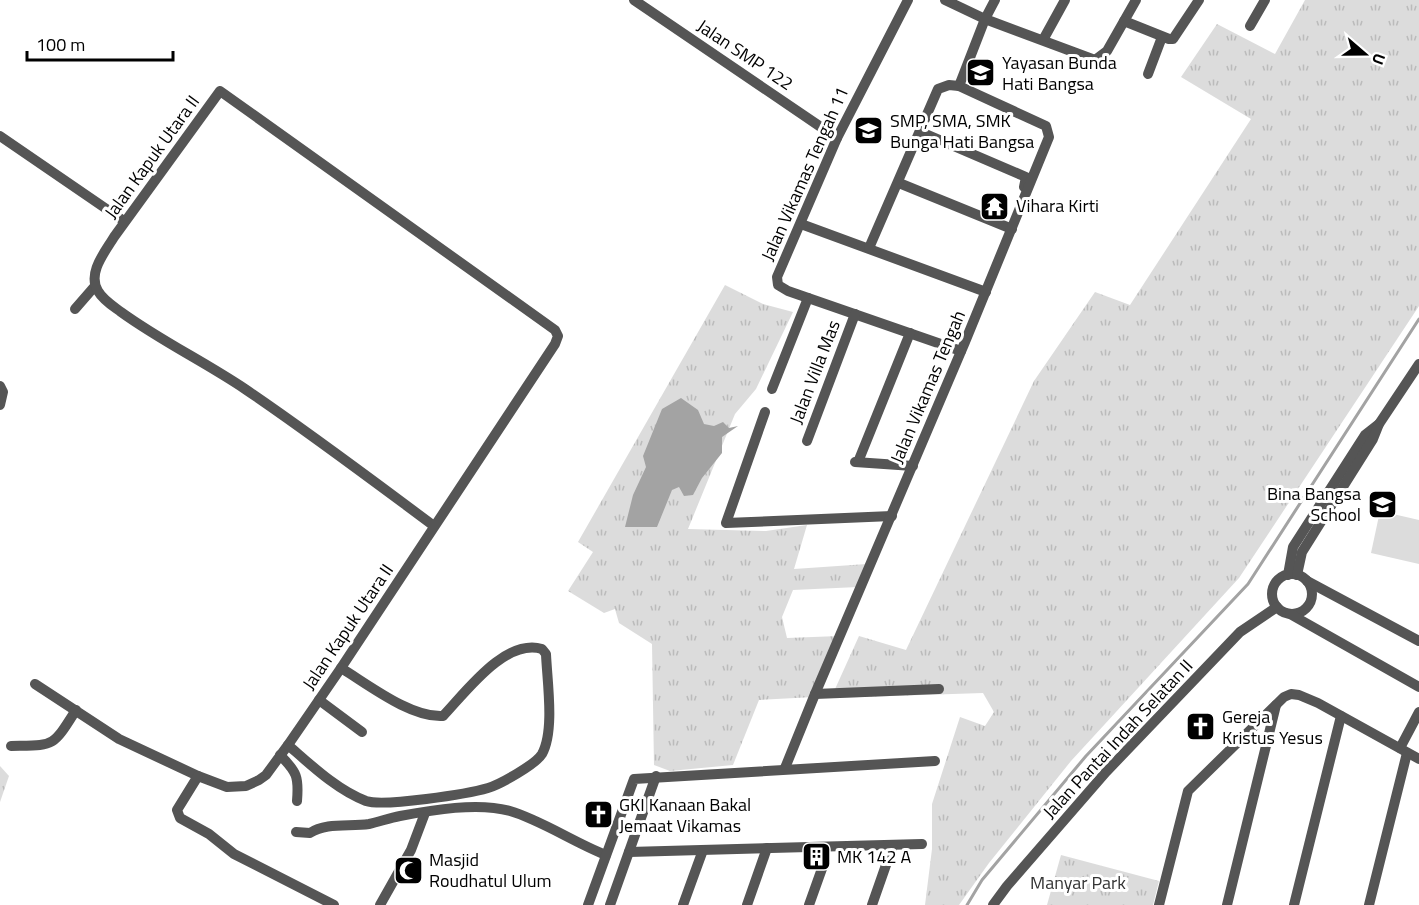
<svg xmlns="http://www.w3.org/2000/svg" width="1419" height="905" font-family="'Titillium Web',sans-serif">
  <style>
    .grass { fill: url(#grass-tufts) }
    .pitch { fill: #dcdcdc }
    .water { fill: #a3a3a3 }
    .lines { fill: none; stroke-linecap: round; stroke-linejoin: round }
    .stream { stroke: #a3a3a3; stroke-width: 3 }
    .minor { stroke: #555; stroke-width: 10 }
    .labels { text-anchor: middle; stroke-width: 6; stroke-linejoin: round; paint-order: stroke }
    .street-label { font-size: 18px; fill: #000; stroke: #fff }
    .poi-label { font-size: 18px; fill: #000; stroke: #fff; text-anchor: start }
    .park-label { font-size: 18px; fill: #333; stroke: #fff }
  </style>
  <defs>
    <pattern id="grass-tufts" width="24" height="20" patternUnits="userSpaceOnUse" patternTransform="scale(1.5)"><rect width="24" height="20" fill="#dcdcdc"/><path d="M3 7l-1-3M5 7V3M7 7l1-3M15 17l-1-3M17 17v-4M19 17l1-3" fill="none" stroke="#bbb"/></pattern>
  </defs>
  <rect width="100%" height="100%" fill="#fff"/>
  <g class="grass">
    <polygon points="1305,0 1419,0 1419,306 1239,578 1071,761 989,863 959,905 925,905 932,849 932,804 960,717 985,726 994,712 983,693 831,698 859,636 906,650 1034,381 1095,292 1130,305 1251,119 1181,77 1217,24 1275,54"/>
    <polygon points="725,285 763,304 793,312 756,389 735,414 688,529 766,531 807,525 794,569 867,564 858,587 793,590 782,617 787,638 839,636 814,697 759,700 733,765 670,771 654,765 652,644 619,623 615,609 604,613 568,591 593,552 578,542"/>
    <polygon points="0,766 9,776 0,802"/>
    <polygon points="1061,855 1159,881 1153,905 1047,905"/>
  </g>
  <polygon class="pitch" points="1380,511 1419,520 1419,564 1371,553"/>
  <polygon class="water" points="681,398 698,410 704,424 714,426 723,422 729,428 738,426 722,437 722,453 702,478 693,495 684,496 679,487 672,490 657,527 625,527 633,495 646,467 643,456 662,409"/>
  <g class="lines">
    <polyline class="stream" points="967,905 982,880 1086,756 1248,584 1419,319"/>
    <g class="minor">
      <polyline points="634,0 837,138"/>
      <polyline points="908,0 837,138 777,277 778,285 788,291 961,351"/>
      <polyline points="945,0 985,19 1095,60 1107,51 1136,0"/>
      <polyline points="1124,21 1169,39 1173,39 1199,0"/>
      <polyline points="1250,26 1265,0"/>
      <polyline points="1043,40 1065,0"/>
      <polyline points="1148,74 1162,37"/>
      <polyline points="959,86 985,19 995,0"/>
      <polyline points="921,132 1026,177 1024,187"/>
      <polyline points="0,136 124,221"/>
      <polyline points="899,183 1012,229"/>
      <polyline points="801,224 986,292"/>
      <polyline points="75,309 95,286"/>
      <polyline points="0,386 3,392 0,405"/>
      <polyline points="772,389 808,298"/>
      <polyline points="765,412 726,523 892,516"/>
      <polyline points="807,441 855,314"/>
      <polyline points="855,462 913,466"/>
      <polyline points="858,462 910,333"/>
      <circle cx="1292" cy="594" r="20"/>
      <polyline points="1288,575 1293,547 1365,435 1379,424"/>
      <polyline points="1297,575 1302,552 1373,439 1379,424 1419,364"/>
      <polyline points="1307,581 1419,641"/>
      <polyline points="1290,614 1419,687"/>
      <path d="M35 684 119 739 198 776 227 787 246 786 259 780 266 775 288 745 341 668 555 344 558 336 555 330 220 91 114 237C105 252 87 273 98 291 103 300 113 306 121 312 161 341 205 362 245 389 310 433 372 480 434 526"/>
      <polyline points="815,694 939,689"/>
      <polyline points="319,700 362,732"/>
      <path d="M288 745C311 765 337 790 366 801 384 807 468 794 488 788 501 784 536 764 542 754 555 731 547 680 546 654L542 649C505 638 466 692 443 716 411 718 369 685 341 668"/>
      <path d="M11 746C55 745 52 748 76 710"/>
      <polyline points="1400,748 1419,712"/>
      <path d="M280 755C297 772 299 777 297 801"/>
      <polyline points="785,768 815,694 965,342 1049,137 1046,126 959,86 949,85 938,89 869,248"/>
      <polyline points="198,776 177,810 180,818 209,834 234,854 334,905"/>
      <path d="M296 832 310 833C326 822 350 827 369 824 379 822 389 818 400 816 432 810 478 802 510 811 541 820 575 843 606 855"/>
      <polyline points="629,852 922,844"/>
      <polyline points="380,905 411,850 425,813"/>
      <polyline points="588,905 634,779 935,761"/>
      <polyline points="610,905 656,776"/>
      <polyline points="683,905 703,850"/>
      <polyline points="747,905 767,848"/>
      <polyline points="809,905 824,863"/>
      <polyline points="872,905 893,845"/>
      <polyline points="993,905 1007,886 1106,772 1240,632 1277,607"/>
      <polyline points="1159,905 1188,791 1284,697 1291,694 1299,695 1318,703 1419,759"/>
      <polyline points="1227,905 1276,705"/>
      <polyline points="1294,905 1341,716"/>
      <polyline points="1369,905 1407,753"/>
    </g>
  </g>
  <defs>
    <symbol id="school-square" viewBox="-11 -11 22 22"><rect x="-9" y="-9" width="18" height="18" rx="4" fill="#000" stroke="#fff"/><path d="M0-5L7-2L0 1L-7-2ZM-4 1L0 2.5L4 1V4Q0 6-4 4Z" fill="#fff"/></symbol>
    <symbol id="temple-square" viewBox="-11 -11 22 22"><rect x="-9" y="-9" width="18" height="18" rx="4" fill="#000" stroke="#fff"/><path d="M0-6L5-2H3V0L6.5 2.5H4V6H1.5V3h-3V6H-4V2.5H-6.5L-3 0V-2H-5Z" fill="#fff"/></symbol>
    <symbol id="church-square" viewBox="-11 -11 22 22"><rect x="-9" y="-9" width="18" height="18" rx="4" fill="#000" stroke="#fff"/><path d="M-1.2-6h2.4v3.5h3.3v2.4h-3.3V6h-2.4V-.1h-3.3v-2.4h3.3Z" fill="#fff"/></symbol>
    <symbol id="building-square" viewBox="-11 -11 22 22"><rect x="-9" y="-9" width="18" height="18" rx="4" fill="#000" stroke="#fff"/><path d="M-4-6H4V6H1V3H-1V6H-4ZM-2.5-4.3h1.7v1.8h-1.7ZM.8-4.3h1.7v1.8H.8ZM-2.5-1h1.7V.8h-1.7ZM.8-1h1.7V.8H.8Z" fill="#fff"/></symbol>
    <symbol id="mosque-square" viewBox="-11 -11 22 22"><rect x="-9" y="-9" width="18" height="18" rx="4" fill="#000" stroke="#fff"/><path d="M3.5-4.9A6 6 0 1 0 3.5 4.9A5 5 0 1 1 3.5-4.9Z" fill="#fff"/></symbol>
  </defs>
  <g fill-rule="evenodd">
    <use href="#school-square" x="964" y="56" width="33" height="33"/>
    <use href="#school-square" x="852" y="114" width="33" height="33"/>
    <use href="#temple-square" x="978" y="190" width="33" height="33"/>
    <use href="#school-square" x="1366" y="488" width="33" height="33"/>
    <use href="#church-square" x="1184" y="710" width="33" height="33"/>
    <use href="#church-square" x="582" y="798" width="33" height="33"/>
    <use href="#building-square" x="800" y="840" width="33" height="33"/>
    <use href="#mosque-square" x="392" y="854" width="33" height="33"/>
  </g>
  <g class="labels">
    <g class="street-label">
      <text transform="translate(745 55) rotate(34)" y="6">Jalan SMP 122</text>
      <text transform="translate(152 157) rotate(-54)" y="6">Jalan Kapuk Utara II</text>
      <text transform="translate(805 174) rotate(-66)" y="6">Jalan Vikamas Tengah 11</text>
      <text transform="translate(815 372) rotate(-69)" y="6">Jalan Villa Mas</text>
      <text transform="translate(928 387) rotate(-67)" y="6">Jalan Vikamas Tengah</text>
      <text transform="translate(348 627) rotate(-56)" y="6">Jalan Kapuk Utara II</text>
      <text transform="translate(1118 739) rotate(-47)" y="6">Jalan Pantai Indah Selatan II</text>
    </g>
    <g class="poi-label">
      <text x="1002" y="69">Yayasan Bunda<tspan x="1002" dy="21">Hati Bangsa</tspan></text>
      <text x="890" y="127">SMP, SMA, SMK<tspan x="890" dy="21">Bunga Hati Bangsa</tspan></text>
      <text x="1016" y="212">Vihara Kirti</text>
      <text x="1361" y="500" text-anchor="end">Bina Bangsa<tspan x="1361" dy="21">School</tspan></text>
      <text x="1222" y="723">Gereja<tspan x="1222" dy="21">Kristus Yesus</tspan></text>
      <text x="619" y="811">GKI Kanaan Bakal<tspan x="619" dy="21">Jemaat Vikamas</tspan></text>
      <text x="837" y="863">MK 142 A</text>
      <text x="429" y="866">Masjid<tspan x="429" dy="21">Roudhatul Ulum</tspan></text>
    </g>
    <g class="park-label">
      <text x="1078" y="889">Manyar Park</text>
    </g>
  </g>
  <g transform="translate(1365 54) rotate(110)" stroke="#ffffff" stroke-width="4.5" paint-order="stroke">
  <path d="M0-4.5L10 22L0 15L-10 22Z" fill="#000000"/>
  <text y="-9" font-size="16" font-weight="bold" text-anchor="middle" fill="#000000">U</text>
  </g>
  <path d="M27 51v9h146v-9" fill="none" stroke="#000000" stroke-width="3"/>
  <text x="36" y="51" font-size="18" fill="#000000" stroke="#ffffff" stroke-width="4.5" paint-order="stroke">100 m</text>
</svg>
